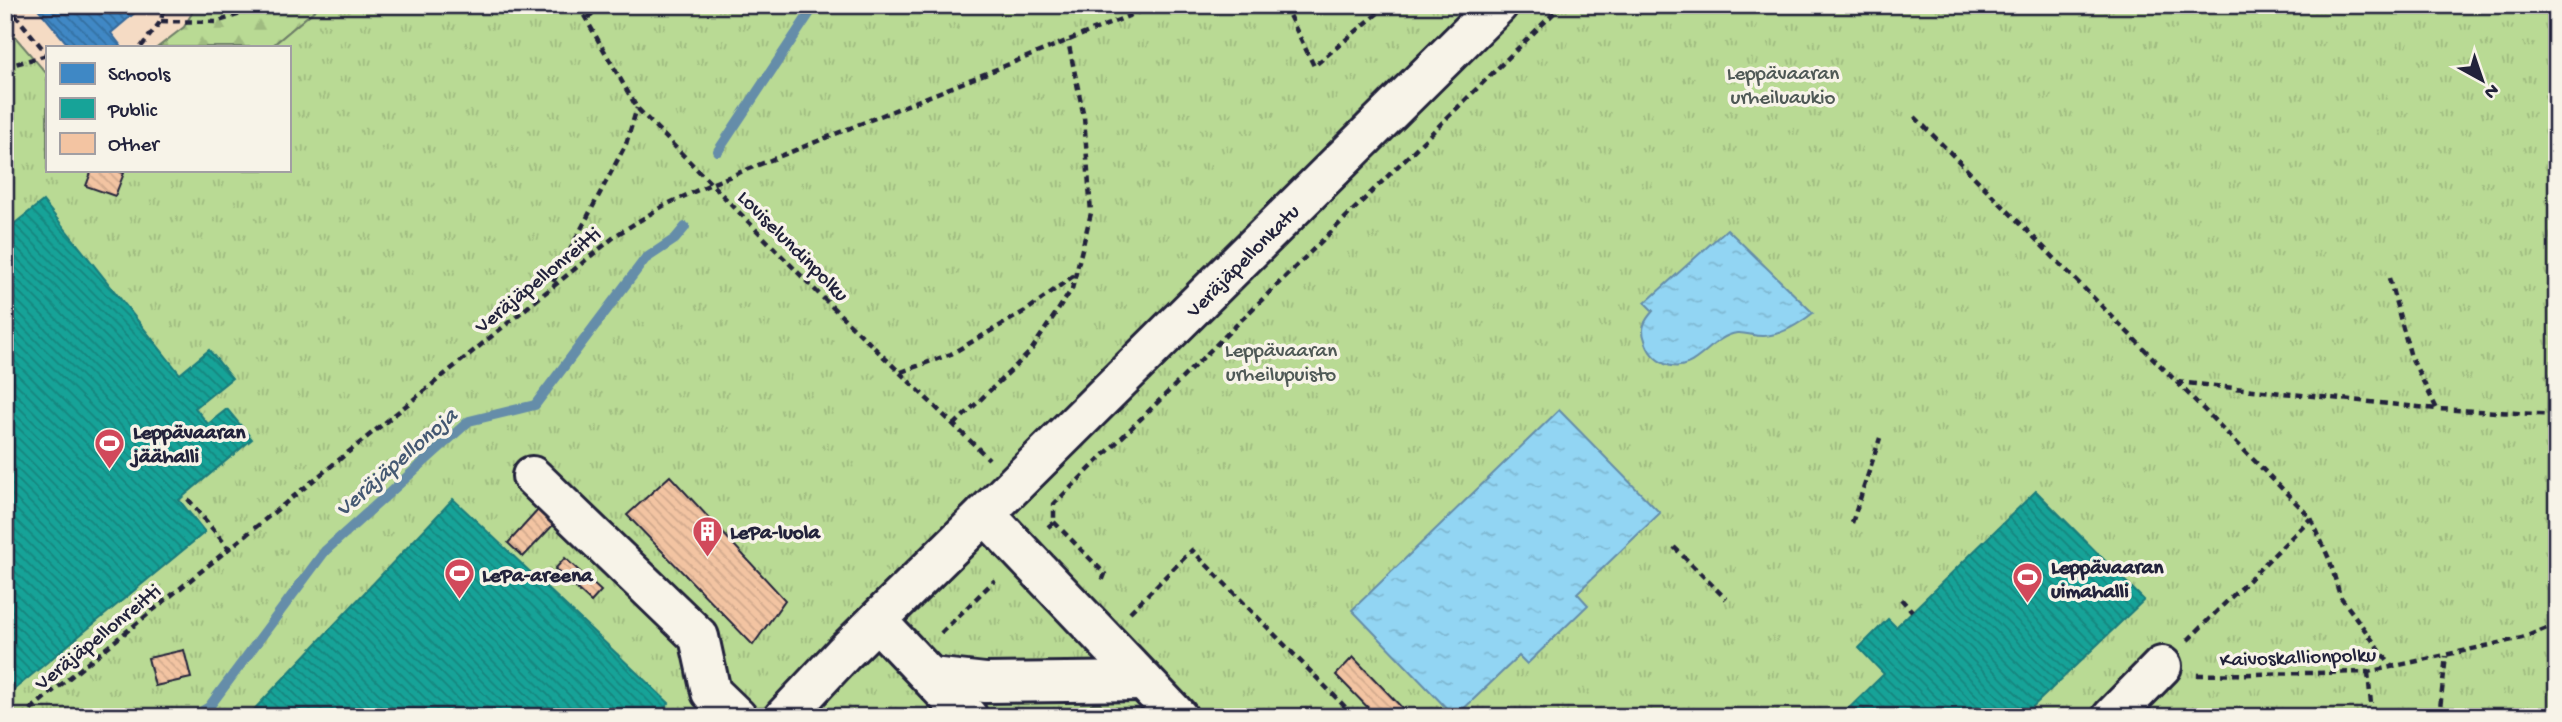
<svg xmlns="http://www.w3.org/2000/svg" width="2562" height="722" font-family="'Gochi Hand',sans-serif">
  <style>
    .built { fill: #f5dbc4 }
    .forest { fill: url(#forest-firs); stroke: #6e7e68; stroke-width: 2 }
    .park { fill: url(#park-tufts); stroke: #6e7e68; stroke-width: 2 }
    .water { fill: url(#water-ripples); stroke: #658da9; stroke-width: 2 }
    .schools { fill: url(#schools-back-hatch); stroke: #36699c; stroke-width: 2 }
    .public { fill: url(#public-back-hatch); stroke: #1a7c7c; stroke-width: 2 }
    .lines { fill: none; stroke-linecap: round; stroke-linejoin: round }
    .stream { stroke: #658da9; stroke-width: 10 }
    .building { fill: url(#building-back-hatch); stroke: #22223b; stroke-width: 2 }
    .minor-casing { stroke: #22223b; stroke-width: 44 }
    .path { stroke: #22223b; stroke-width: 4.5; stroke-dasharray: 7 5; stroke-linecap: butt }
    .minor { stroke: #f7f3e8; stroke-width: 38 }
    .labels { text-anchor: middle; stroke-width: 7; stroke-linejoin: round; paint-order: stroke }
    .park-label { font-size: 21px; fill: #4f5956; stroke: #f7f3e8 }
    .street-label { font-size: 21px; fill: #22223b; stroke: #f7f3e8 }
    .poi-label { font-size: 21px; font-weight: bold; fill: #22223b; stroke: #f7f3e8; text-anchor: start }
    .water-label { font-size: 23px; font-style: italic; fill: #445872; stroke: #f7f3e8 }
  </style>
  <defs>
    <pattern id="forest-firs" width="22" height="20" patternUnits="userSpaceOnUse" patternTransform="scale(1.75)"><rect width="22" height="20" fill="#b9da94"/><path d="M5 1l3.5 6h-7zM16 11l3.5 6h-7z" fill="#9fbb80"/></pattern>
    <pattern id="park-tufts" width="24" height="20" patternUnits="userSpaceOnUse" patternTransform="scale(1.75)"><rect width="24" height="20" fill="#b9da94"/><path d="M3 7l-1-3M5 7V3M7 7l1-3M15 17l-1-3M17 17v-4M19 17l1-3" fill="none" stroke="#9fbb80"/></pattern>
    <pattern id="water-ripples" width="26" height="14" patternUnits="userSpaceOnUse" patternTransform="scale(1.75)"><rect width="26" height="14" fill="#92d5f3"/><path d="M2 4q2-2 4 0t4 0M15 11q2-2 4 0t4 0" fill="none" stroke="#7eb7d1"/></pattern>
    <pattern id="schools-back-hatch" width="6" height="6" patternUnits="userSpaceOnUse" patternTransform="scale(1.75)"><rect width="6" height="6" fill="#3f88c5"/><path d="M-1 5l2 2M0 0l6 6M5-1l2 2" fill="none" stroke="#346fa1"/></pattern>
    <pattern id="public-back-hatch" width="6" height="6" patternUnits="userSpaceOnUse" patternTransform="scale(1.75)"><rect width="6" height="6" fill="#17a398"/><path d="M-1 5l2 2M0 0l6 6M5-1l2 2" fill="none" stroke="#14847d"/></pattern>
    <pattern id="building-back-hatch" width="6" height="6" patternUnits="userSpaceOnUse" patternTransform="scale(1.75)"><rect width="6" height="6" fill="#f3c4a2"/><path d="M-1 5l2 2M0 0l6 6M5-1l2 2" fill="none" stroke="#d0a88c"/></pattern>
  </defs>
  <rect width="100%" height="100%" fill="#f6e5d3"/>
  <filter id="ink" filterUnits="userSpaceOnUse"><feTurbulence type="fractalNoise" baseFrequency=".0143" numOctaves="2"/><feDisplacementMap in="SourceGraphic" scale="14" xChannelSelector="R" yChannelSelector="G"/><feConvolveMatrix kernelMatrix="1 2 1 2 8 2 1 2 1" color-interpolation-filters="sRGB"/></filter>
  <g filter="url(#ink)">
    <polygon class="built" points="5,5 321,5 271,47 47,47 47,74 5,25"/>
    <polygon class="forest" points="190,5 321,5 271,47 158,47 184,27 192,13"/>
    <polygon class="park" points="321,5 2557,5 2557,717 5,717 5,25 47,74 47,170 289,170 289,47 271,47"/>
    <g class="water">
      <path d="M1727 229 1813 313C1799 324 1782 335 1764 336 1755 337 1746 332 1737 333 1710 336 1694 377 1665 364 1654 359 1648 352 1645 340 1640 328 1645 320 1653 311L1645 303Z"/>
      <polygon points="1559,410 1660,513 1577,593 1588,605 1527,664 1519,656 1455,717 1352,610"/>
    </g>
    <polygon class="schools" points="35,5 142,5 143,6 111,33 121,46 119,47 70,47"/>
    <g class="public">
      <polygon points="43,201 180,374 209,350 232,378 195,408 208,424 227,409 252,439 179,500 205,532 5,697 5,231"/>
      <polygon points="2036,491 2144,600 2022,717 1840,717 1884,674 1859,648 1888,619 1896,627"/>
      <polygon points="453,499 669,703 657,717 247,717"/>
    </g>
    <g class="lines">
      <g class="stream">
        <polyline points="718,151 815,5"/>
        <polyline points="192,717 209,707 325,551 469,421 535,405 645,259 675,239 685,227"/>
      </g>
    </g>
    <g class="building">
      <polygon points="92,170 116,170 124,173 115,196 86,186"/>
      <polygon points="670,476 785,600 753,645 627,515"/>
      <polygon points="539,509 555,523 523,557 508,543"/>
      <polygon points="565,558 601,591 591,602 555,569"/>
      <polygon points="184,650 191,678 155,686 148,658"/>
      <polygon points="1353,657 1411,717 1377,717 1336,675"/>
    </g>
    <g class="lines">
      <defs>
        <g id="minor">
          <polyline points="532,476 699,637 711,692 737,717"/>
          <polyline points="877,621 968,717"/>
          <polyline points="931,677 985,683 1144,681"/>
          <polyline points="784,717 844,653 985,514"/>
          <polyline points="1178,717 985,514 1498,5"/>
          <polyline points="2112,717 2162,666"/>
        </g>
      </defs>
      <use href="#minor" class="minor-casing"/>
      <g class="path">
        <polyline points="7,5 47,54"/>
        <polyline points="578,5 637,108 822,297 989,459"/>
        <polyline points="1284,5 1314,66 1383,9 1381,5"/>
        <polyline points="588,18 600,5"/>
        <polyline points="161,21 216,22 268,5"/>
        <polyline points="141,47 161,21 164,5"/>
        <polyline points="5,67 47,55"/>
        <polyline points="1915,117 2311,518 2330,561 2340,596 2392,667"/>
        <polyline points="2389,278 2411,357 2437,409 2557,415"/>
        <polyline points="553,282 626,144 637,108"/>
        <polyline points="901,372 951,354 1027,310 1076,274"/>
        <polyline points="2177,382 2437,409"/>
        <polyline points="954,425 1030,352 1072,289 1091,213 1084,117 1068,41"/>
        <polyline points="188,499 230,550"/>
        <polyline points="1054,522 1105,574 1101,584"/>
        <polyline points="1852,523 1880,438"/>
        <polyline points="1048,527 1054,522 1054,504 1562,5"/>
        <polyline points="1674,547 1726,599"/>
        <polyline points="1901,599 1912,611"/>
        <polyline points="1130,612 1192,550 1355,717"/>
        <polyline points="941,633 995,580"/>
        <polyline points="2188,640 2311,518"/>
        <polyline points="2368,672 2372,715 2370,717"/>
        <polyline points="2197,675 2368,672 2522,638 2557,624"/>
        <polyline points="21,717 618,234 663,206 711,184 1156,5"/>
        <polyline points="2439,717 2446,656"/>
      </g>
      <use href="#minor" class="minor"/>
    </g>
  </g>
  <defs>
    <symbol id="stadium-pin" viewBox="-11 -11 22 30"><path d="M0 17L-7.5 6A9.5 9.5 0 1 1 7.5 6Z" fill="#d1495b" stroke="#f7f3e8"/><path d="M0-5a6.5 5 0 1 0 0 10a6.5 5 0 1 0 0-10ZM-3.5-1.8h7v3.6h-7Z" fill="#fff"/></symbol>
    <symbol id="building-pin" viewBox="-11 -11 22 30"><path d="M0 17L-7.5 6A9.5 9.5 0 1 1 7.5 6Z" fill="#d1495b" stroke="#f7f3e8"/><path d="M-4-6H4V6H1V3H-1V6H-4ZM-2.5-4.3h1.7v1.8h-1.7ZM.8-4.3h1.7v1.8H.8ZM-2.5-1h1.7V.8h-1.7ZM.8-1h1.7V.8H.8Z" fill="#fff"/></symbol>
  </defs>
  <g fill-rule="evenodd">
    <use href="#stadium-pin" x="92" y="426" width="35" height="47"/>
    <use href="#building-pin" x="690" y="514" width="35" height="47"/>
    <use href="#stadium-pin" x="442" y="556" width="35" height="47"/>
    <use href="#stadium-pin" x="2010" y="560" width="35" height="47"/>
  </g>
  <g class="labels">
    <g class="park-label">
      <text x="1783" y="79">Leppävaaran<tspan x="1783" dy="24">urheiluaukio</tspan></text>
      <text x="1281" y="356">Leppävaaran<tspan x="1281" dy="24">urheilupuisto</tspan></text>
    </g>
    <g class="street-label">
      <text transform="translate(794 245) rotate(45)" y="7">Loviselundinpolku</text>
      <text transform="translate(1242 260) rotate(-45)" y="7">Veräjäpellonkatu</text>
      <text transform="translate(537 279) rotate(-39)" y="7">Veräjäpellonreitti</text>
      <text transform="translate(97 636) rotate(-39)" y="7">Veräjäpellonreitti</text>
      <text transform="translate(2298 656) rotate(-2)" y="7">Kaivoskallionpolku</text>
    </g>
    <g class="poi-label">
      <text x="133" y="438">Leppävaaran<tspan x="133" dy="24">jäähalli</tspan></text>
      <text x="730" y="538">LePa-luola</text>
      <text x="2051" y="573">Leppävaaran<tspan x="2051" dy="24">uimahalli</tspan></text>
      <text x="482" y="581">LePa-areena</text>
    </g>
    <g class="water-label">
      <text transform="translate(395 461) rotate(-41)" y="8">Veräjäpellonoja</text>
    </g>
  </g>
  <rect width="2562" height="722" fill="none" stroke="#f7f3e8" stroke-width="28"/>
  <rect x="14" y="14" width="2534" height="694" fill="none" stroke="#22223b" stroke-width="2.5" filter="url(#ink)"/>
  <rect x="46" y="46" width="245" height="126" fill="#f7f3e8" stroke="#a29fa3" stroke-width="2"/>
  <rect x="60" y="63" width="35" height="21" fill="#3f88c5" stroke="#a29fa3" stroke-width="2"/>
  <text x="108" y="80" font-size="21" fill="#22223b">Schools</text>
  <rect x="60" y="98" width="35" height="21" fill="#17a398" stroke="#a29fa3" stroke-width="2"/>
  <text x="108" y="116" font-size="21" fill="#22223b">Public</text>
  <rect x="60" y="133" width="35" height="21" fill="#f3c4a2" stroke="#a29fa3" stroke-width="2"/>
  <text x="108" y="150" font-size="21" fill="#22223b">Other</text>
  <g transform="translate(2482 80) rotate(140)" stroke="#f7f3e8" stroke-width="5" paint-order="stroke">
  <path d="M0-5L12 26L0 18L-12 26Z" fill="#22223b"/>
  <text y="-10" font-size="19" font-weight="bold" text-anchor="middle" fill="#22223b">N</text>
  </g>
</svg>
